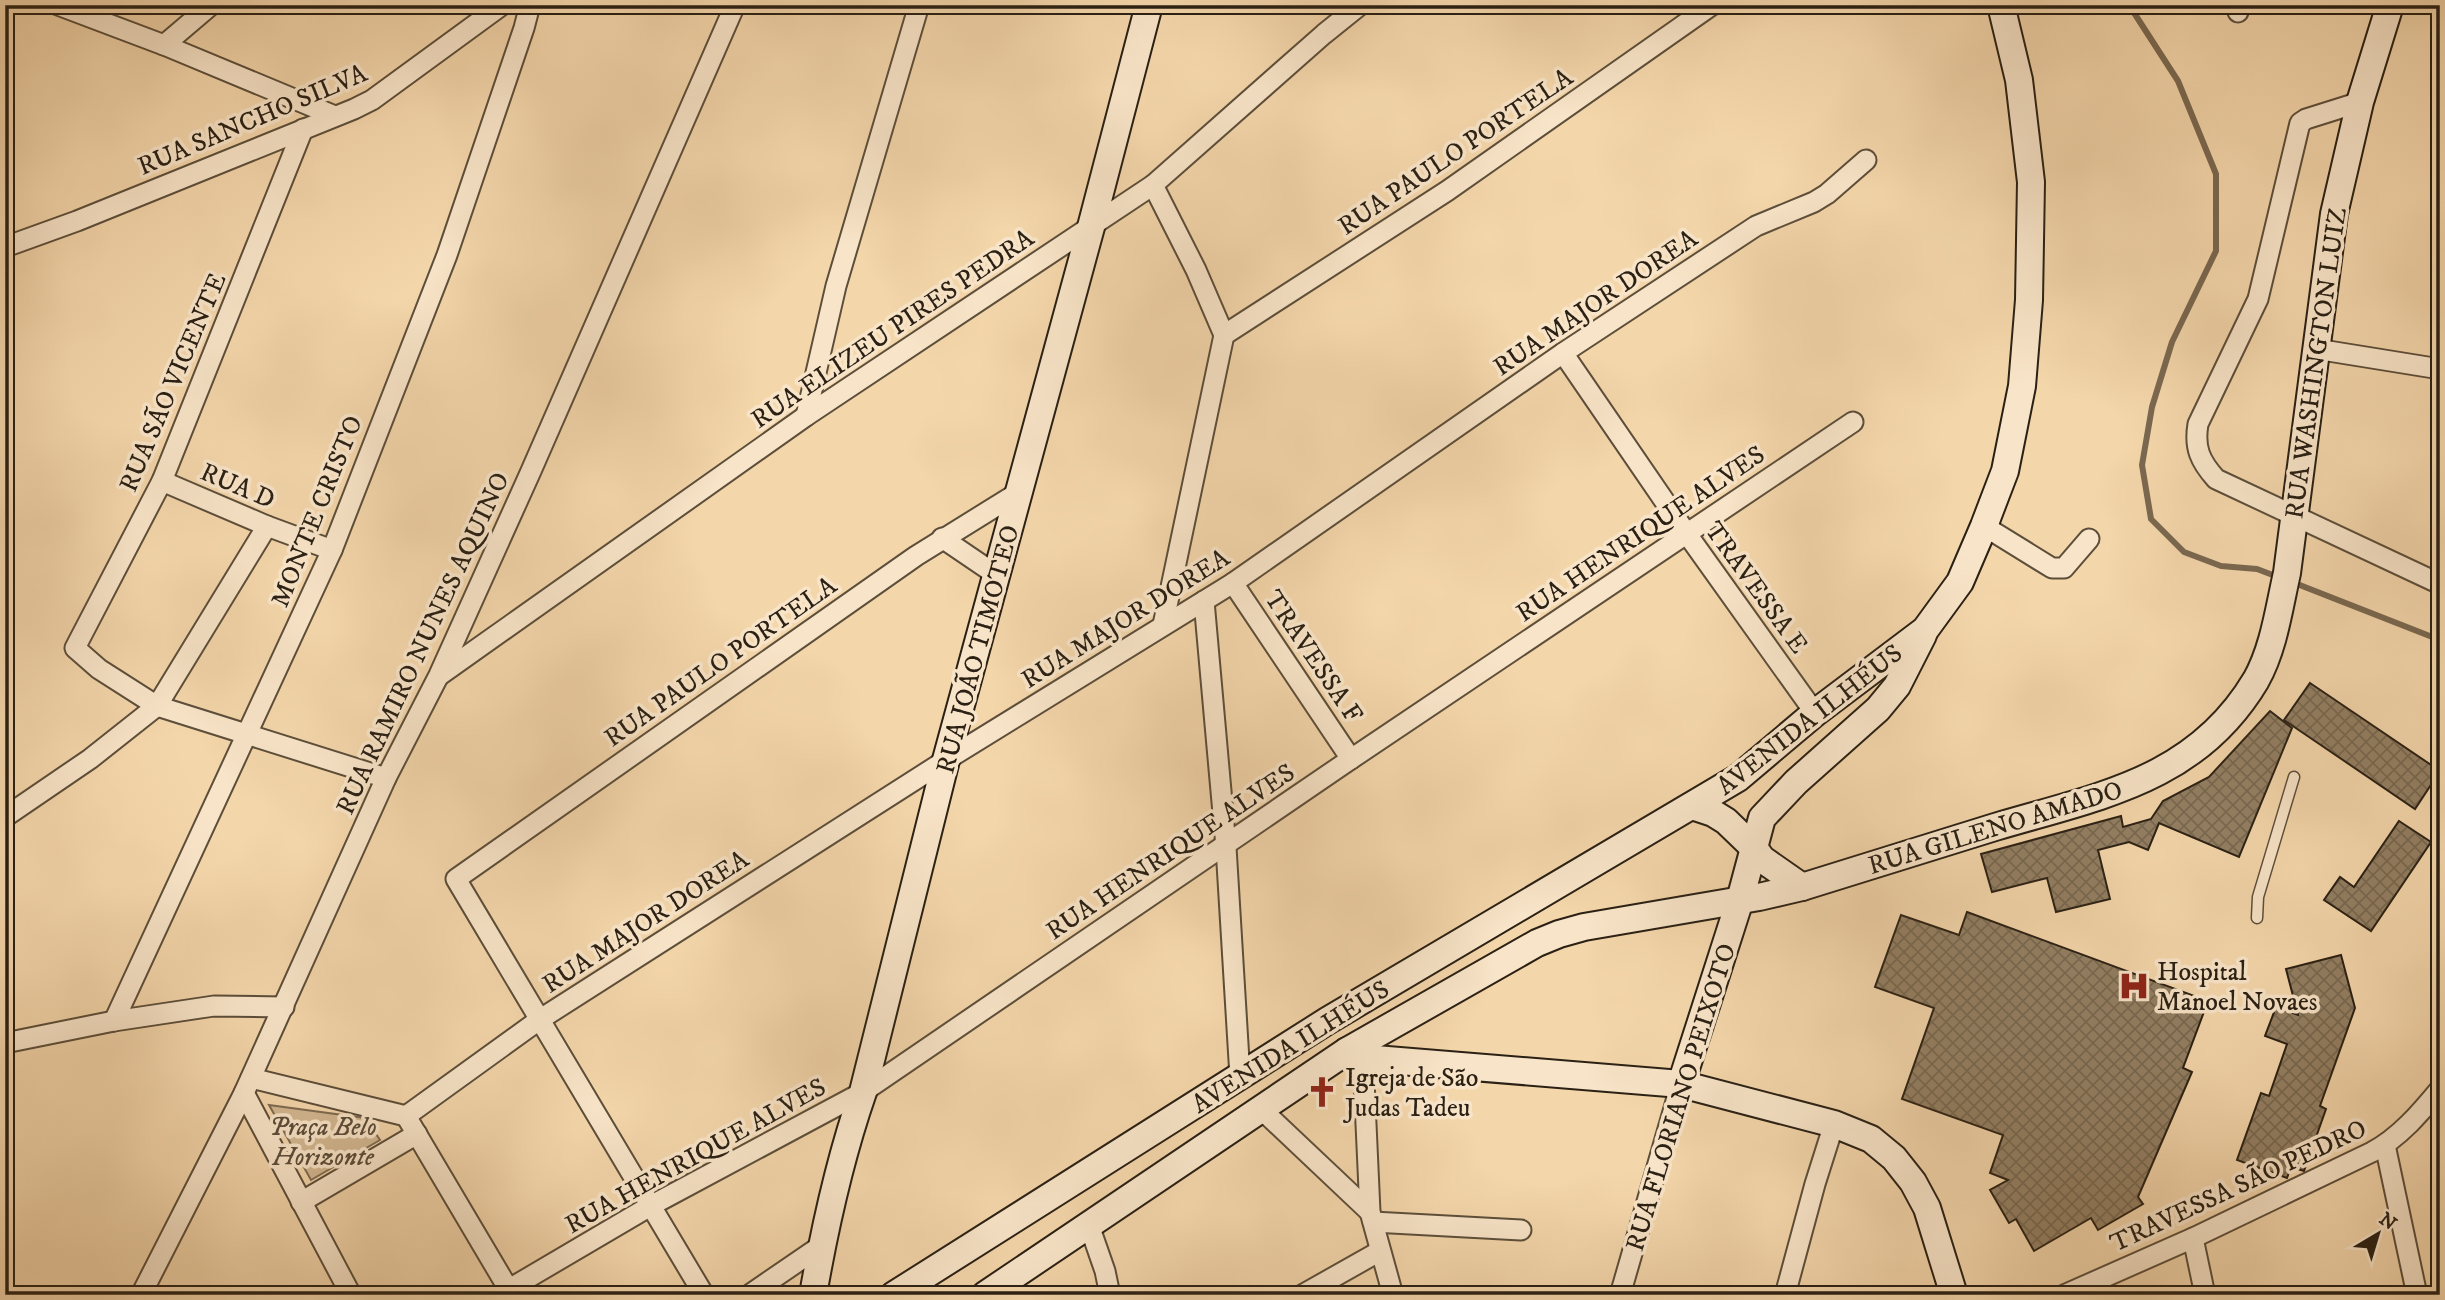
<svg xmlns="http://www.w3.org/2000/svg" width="2445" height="1300" font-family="'IM FELL DW Pica',serif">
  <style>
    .green { fill: #d2b791; stroke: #7e6c52; stroke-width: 2 }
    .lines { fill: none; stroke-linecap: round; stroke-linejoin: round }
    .stream { stroke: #7a6850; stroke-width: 6 }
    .building { fill: url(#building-cross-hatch); stroke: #2a2014; stroke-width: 2 }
    .lane-casing { stroke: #5c4e3a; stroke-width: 13 }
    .street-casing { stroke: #5c4e3a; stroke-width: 23 }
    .secondary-casing { stroke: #2a2014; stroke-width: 30 }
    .lane { stroke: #f8e4c8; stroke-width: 10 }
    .street { stroke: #f8e4c8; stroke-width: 19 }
    .secondary { stroke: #f8e4c8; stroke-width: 26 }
    .labels { text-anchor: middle; stroke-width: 7; stroke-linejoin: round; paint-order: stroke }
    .street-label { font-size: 26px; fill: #2a2014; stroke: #f8e4c8 }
    .poi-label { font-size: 26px; fill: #2a2014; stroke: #f8e4c8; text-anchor: start }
    .park-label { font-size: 26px; font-style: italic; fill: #5c4d3a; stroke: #f8e4c8 }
  </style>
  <defs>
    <pattern id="building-cross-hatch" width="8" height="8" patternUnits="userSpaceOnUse" patternTransform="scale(1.75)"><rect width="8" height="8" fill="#937f63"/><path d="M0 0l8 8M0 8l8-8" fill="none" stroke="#786850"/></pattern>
  </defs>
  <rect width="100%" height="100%" fill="#f4d6ab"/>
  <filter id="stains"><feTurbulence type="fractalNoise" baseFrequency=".00286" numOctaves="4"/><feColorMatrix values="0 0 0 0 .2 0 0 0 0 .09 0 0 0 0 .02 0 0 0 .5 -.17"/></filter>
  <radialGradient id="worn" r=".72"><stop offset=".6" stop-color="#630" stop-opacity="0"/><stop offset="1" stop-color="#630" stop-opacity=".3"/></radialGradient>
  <polygon class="green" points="269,1105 365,1118 380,1140 311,1180"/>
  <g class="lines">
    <g class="stream">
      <polyline points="2129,5 2178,81 2216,174 2216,251 2172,342 2152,407 2142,465 2151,519 2184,552 2221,566 2257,569 2278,577"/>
      <polyline points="2292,582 2440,640"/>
    </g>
  </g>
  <g class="building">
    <polygon points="2310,683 2440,771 2415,809 2284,720"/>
    <polygon points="2270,711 2292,728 2239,857 2159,823 2148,850 2129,842 2098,850 2110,899 2056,912 2047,878 1992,892 1981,854 2121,816 2123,827 2151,819 2163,801 2209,777"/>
    <polygon points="2399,821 2431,842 2371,931 2324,900 2340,877 2354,887"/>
    <polygon points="1967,912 2208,1001 2183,1068 2192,1072 2138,1197 2143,1204 2098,1230 2091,1218 2034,1251 2016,1219 2009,1223 1990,1190 2008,1180 1990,1173 2003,1135 1902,1099 1934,1008 1875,987 1901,915 1959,935"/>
    <polygon points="2341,955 2355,1008 2320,1106 2326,1109 2304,1171 2291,1167 2287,1178 2237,1160 2261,1093 2269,1096 2287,1044 2265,1036 2276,1007 2298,1015 2286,969"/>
  </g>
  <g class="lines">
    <defs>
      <polyline id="lane" points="2257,918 2258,897 2294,777"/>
      <g id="street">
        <polyline points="58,5 164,45 335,116"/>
        <polyline points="2238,12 2240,5"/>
        <polyline points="164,45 211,5"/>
        <path d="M2360 102 2306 119 2300 123 2258 299 2198 424C2194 448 2200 461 2216 479L2440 584"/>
        <polyline points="303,129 162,481 75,648 99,669 157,706 386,778"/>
        <polyline points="1153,185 1196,270 1224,335 1163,625"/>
        <polyline points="5,247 77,221 354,109 372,100 502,5"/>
        <polyline points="1224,335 1447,191 1712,5"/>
        <polyline points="2316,349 2440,369"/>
        <polyline points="1563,353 1687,534 1815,713"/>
        <polyline points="806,416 836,286 919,5"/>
        <polyline points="162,481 267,526 332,550"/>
        <polyline points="1984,526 2052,568 2064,568 2089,539"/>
        <polyline points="942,538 998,576"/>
        <polyline points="1233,583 1351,759"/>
        <polyline points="1204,601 1226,847 1240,1077"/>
        <polyline points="440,675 806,416 1153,185 1324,34 1360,5"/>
        <polyline points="5,817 90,759 157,706 267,526"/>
        <polyline points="114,1021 332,550 447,255 524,28 530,5"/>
        <polyline points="5,1043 114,1021 214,1006 284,1007"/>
        <polyline points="1363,1058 1370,1212 1393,1295"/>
        <polyline points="251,1078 406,1116"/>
        <polyline points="244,1093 351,1295"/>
        <polyline points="1261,1109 1370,1212"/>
        <polyline points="406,1116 539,1020 946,760 1233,583 1563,353 1756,226 1814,202 1827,194 1866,160"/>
        <polyline points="406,1116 512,1295"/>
        <polyline points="2385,1145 2417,1295"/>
        <polyline points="301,1202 417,1134"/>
        <polyline points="1373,1222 1521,1230"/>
        <polyline points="1089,1225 1105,1271 1110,1295"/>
        <polyline points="2193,1238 2205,1295"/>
        <polyline points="141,1295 244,1093 386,778 439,675 531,471 735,5"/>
        <polyline points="499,1295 652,1205 863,1092 1351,759 1853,422"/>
        <polyline points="704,1295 456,879 916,556 1019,492"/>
        <polyline points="749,1295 822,1245"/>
        <polyline points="1302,1295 1380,1251"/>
        <polyline points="1620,1295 1681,1084"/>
        <polyline points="1785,1295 1815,1184 1834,1124"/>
        <path d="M2064 1295 2193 1238 2372 1152C2399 1138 2421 1112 2440 1089"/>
      </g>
      <g id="secondary">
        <polyline points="1692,806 1713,813 1726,821 1754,848 1762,859 1802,887"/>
        <polyline points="1347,1051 1363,1058 1681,1084 1834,1124 1871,1139 1894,1158 1913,1182 1927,1208 1954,1295"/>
        <polyline points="1681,1084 1740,900 1762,818 1796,782 1878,709 1897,686 1923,635"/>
        <path d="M813 1295C825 1226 840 1158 863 1092L946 760 1091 227 1149 5"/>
        <polyline points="894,1295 1327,1021 1738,778 1815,713 1925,630 1960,582 1984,526 2005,471 2022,386 2029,300 2031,182 2019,80 2001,5"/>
        <path d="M985 1295 1347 1051 1537 943 1559 934 1584 927 1759 897 1802 887C1866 867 1931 847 1995 827 2099 796 2196 781 2256 680 2274 648 2279 608 2287 573L2334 214 2360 102 2390 5"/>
      </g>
    </defs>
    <use href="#lane" class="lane-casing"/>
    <use href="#street" class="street-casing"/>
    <use href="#secondary" class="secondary-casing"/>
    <use href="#lane" class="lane"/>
    <use href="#street" class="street"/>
    <use href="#secondary" class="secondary"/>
  </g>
  <defs>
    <symbol id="hospital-bare" viewBox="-9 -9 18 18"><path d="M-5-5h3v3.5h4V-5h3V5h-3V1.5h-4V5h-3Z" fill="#8f2418" stroke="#f8e4c8" stroke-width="2.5" paint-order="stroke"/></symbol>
    <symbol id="church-bare" viewBox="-9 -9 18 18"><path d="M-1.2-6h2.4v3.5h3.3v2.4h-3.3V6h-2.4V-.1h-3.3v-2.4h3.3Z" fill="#8f2418" stroke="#f8e4c8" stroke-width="2.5" paint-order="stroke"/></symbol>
  </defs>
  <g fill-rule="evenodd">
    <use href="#hospital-bare" x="2112" y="964" width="44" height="44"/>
    <use href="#church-bare" x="1300" y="1070" width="44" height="44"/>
  </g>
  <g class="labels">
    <g class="street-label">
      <text transform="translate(252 119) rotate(-23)" y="9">RUA SANCHO SILVA</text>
      <text transform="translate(1455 151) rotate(-34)" y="9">RUA PAULO PORTELA</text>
      <text transform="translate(1595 302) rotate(-34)" y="9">RUA MAJOR DOREA</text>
      <text transform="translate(892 328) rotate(-34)" y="9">RUA ELIZEU PIRES PEDRA</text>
      <text transform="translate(2315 363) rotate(-82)" y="9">RUA WASHINGTON LUIZ</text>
      <text transform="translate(172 382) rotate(-67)" y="9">RUA SÃO VICENTE</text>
      <text transform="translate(238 485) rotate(23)" y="9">RUA D</text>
      <text transform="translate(316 511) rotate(-68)" y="9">MONTE CRISTO</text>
      <text transform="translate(1640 533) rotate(-34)" y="9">RUA HENRIQUE ALVES</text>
      <text transform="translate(1757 587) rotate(54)" y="9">TRAVESSA E</text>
      <text transform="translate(1125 618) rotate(-32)" y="9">RUA MAJOR DOREA</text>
      <text transform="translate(422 643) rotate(-65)" y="9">RUA RAMIRO NUNES AQUINO</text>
      <text transform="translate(977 649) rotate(-75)" y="9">RUA JOÃO TIMOTEO</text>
      <text transform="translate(1314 656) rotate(56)" y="9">TRAVESSA F</text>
      <text transform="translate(720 661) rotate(-35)" y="9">RUA PAULO PORTELA</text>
      <text transform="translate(1809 719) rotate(-38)" y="9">AVENIDA ILHÉUS</text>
      <text transform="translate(1995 827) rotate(-17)" y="9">RUA GILENO AMADO</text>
      <text transform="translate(1170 851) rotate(-34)" y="9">RUA HENRIQUE ALVES</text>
      <text transform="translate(645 921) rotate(-33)" y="9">RUA MAJOR DOREA</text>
      <text transform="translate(1290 1046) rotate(-32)" y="9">AVENIDA ILHÉUS</text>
      <text transform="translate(1680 1097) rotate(-73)" y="9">RUA FLORIANO PEIXOTO</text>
      <text transform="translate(695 1155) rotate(-29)" y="9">RUA HENRIQUE ALVES</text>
      <text transform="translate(2238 1185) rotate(-25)" y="9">TRAVESSA SÃO PEDRO</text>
    </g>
    <g class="poi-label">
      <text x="2157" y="980">Hospital<tspan x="2157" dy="30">Manoel Novaes</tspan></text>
      <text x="1345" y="1086">Igreja de São<tspan x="1345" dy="30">Judas Tadeu</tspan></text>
    </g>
    <g class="park-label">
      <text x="323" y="1135">Praça Belo<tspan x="323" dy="30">Horizonte</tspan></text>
    </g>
  </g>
  <rect width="2445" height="1300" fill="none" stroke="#f4d6ab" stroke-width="28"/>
  <rect x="7" y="7" width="2431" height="1286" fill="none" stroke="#2a2014" stroke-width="3.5"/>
  <rect x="14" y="14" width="2417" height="1272" fill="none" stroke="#2a2014" stroke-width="2"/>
  <g transform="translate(2378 1234) rotate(38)" stroke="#f8e4c8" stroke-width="5" paint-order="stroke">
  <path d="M0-5L12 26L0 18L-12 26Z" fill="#2a2014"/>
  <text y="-10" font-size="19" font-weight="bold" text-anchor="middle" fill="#2a2014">N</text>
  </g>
  <rect width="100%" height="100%" filter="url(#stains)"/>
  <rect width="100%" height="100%" fill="url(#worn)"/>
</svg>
